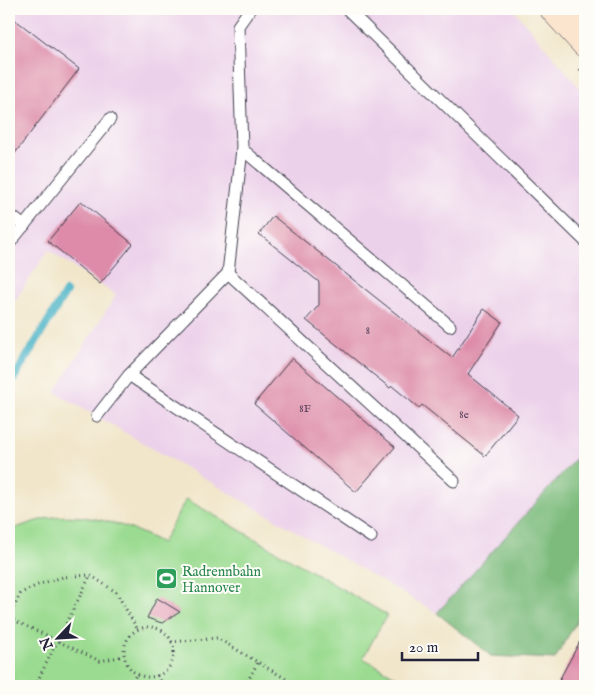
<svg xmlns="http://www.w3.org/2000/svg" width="594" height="695" font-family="'IM FELL English',serif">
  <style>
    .built { fill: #ecd1ea }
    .green { fill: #9bdb91; stroke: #5e7e66 }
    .forest { fill: #7cbb7b; stroke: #4f6e5b }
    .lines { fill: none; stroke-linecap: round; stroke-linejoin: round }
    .stream { stroke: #47b2c6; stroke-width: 8 }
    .building { fill: #dd8ba8 }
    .lane-casing { stroke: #413f50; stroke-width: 13 }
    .secondary-casing { stroke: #413f50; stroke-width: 29 }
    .path { stroke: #413f50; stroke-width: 3; stroke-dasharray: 1 4; stroke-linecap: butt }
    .lane { stroke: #fff; stroke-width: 11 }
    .secondary { stroke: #fce5cf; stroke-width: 28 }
    .labels { text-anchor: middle; stroke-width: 4; stroke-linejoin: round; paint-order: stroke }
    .number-label { font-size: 11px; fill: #513c56 }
    .leisure-label { font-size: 14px; fill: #27864d; stroke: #fdfcf7; text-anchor: start }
  </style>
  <rect width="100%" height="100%" fill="#fdfcf7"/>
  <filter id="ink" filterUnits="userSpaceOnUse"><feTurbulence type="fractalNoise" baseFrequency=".02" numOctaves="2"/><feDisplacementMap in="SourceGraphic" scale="10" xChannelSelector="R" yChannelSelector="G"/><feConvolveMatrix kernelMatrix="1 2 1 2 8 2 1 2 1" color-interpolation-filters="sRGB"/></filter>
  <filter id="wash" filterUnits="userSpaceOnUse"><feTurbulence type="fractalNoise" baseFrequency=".0096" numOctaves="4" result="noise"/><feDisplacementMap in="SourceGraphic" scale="20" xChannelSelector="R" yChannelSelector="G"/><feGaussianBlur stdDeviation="1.12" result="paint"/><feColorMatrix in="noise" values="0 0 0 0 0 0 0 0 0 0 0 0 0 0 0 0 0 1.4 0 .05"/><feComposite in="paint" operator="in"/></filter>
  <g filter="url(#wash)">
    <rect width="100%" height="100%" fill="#f1e6ca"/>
    <polygon class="built" points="9,9 513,9 585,94 585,448 437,613 55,392 116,295 48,250 9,310"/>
    <path class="green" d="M186 499 387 615 363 658 413 686H9V530C23 526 39 519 54 517 89 513 131 526 162 543Z"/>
    <polygon class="forest" points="585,448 585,607 555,659 491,656 437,613"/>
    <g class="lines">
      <polyline class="stream" points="9,386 66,292"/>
    </g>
    <g id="blocks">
      <g class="building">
        <polygon points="9,15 79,69 9,161"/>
        <polygon points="81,201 133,244 100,284 48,241"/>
        <polygon points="273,216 452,358 484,309 502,322 468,374 518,415 485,456 422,405 419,408 392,386 390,388 306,320 319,305 319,282 259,234"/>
        <polygon points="292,358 395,447 356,492 254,404"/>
        <polygon points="157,598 180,612 162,623 147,618"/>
        <polygon points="585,632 585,686 556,686"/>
      </g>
    </g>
  </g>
  <g filter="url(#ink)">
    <use href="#blocks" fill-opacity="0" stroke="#413f50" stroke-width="1"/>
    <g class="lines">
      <defs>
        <g id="lane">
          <polyline points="347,9 585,241"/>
          <polyline points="242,149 450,326"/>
          <polyline points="9,214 24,226"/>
          <polyline points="9,244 110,119"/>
          <polyline points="228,273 454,481"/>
          <polyline points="129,375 371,537"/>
          <polyline points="97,416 129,375 228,273 242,149 238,26 250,9"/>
        </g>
        <polyline id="secondary" points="554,9 585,43"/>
      </defs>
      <use href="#lane" class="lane-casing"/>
      <use href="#secondary" class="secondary-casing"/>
      <g class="path">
        <polyline points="580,69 585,76"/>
        <polyline points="9,617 21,593 40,584 63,577 90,575 116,592 138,630"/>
        <polyline points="9,618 100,661 124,656"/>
        <circle cx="149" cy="652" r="25"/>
        <polyline points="171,642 217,638 298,686"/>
        <polyline points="157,675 161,684 165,686"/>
        <polyline points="9,685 10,686"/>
        <polyline points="35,686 90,576"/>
        <polyline points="130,686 137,673"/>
        <polyline points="245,686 258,662"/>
      </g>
      <use href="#lane" class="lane"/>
      <use href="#secondary" class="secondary"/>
    </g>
  </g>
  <defs>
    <symbol id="stadium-square" viewBox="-11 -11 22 22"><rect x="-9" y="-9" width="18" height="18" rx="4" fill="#2e9e5b" stroke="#fdfcf7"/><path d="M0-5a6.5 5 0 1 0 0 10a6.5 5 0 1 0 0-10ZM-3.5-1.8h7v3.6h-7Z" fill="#fff"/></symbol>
  </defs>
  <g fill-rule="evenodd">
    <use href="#stadium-square" x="154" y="566" width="25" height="25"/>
  </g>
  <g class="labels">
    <g class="number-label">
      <text x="368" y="334">8</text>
      <text x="305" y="412">8F</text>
      <text x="464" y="418">8e</text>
    </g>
    <g class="leisure-label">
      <text x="182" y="576">Radrennbahn<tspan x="182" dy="16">Hannover</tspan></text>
    </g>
  </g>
  <rect width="594" height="695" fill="none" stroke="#fdfcf7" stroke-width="30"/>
  <g transform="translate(58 638) rotate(245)" stroke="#fdfcf7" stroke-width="4" paint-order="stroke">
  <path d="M0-4L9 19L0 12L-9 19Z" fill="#22223b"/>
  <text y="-8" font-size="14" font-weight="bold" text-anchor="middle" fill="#22223b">N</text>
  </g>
  <path d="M402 652v8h76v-8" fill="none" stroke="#22223b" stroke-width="2.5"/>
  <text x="409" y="652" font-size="15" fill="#22223b" stroke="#fdfcf7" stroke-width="4" paint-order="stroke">20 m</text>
</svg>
